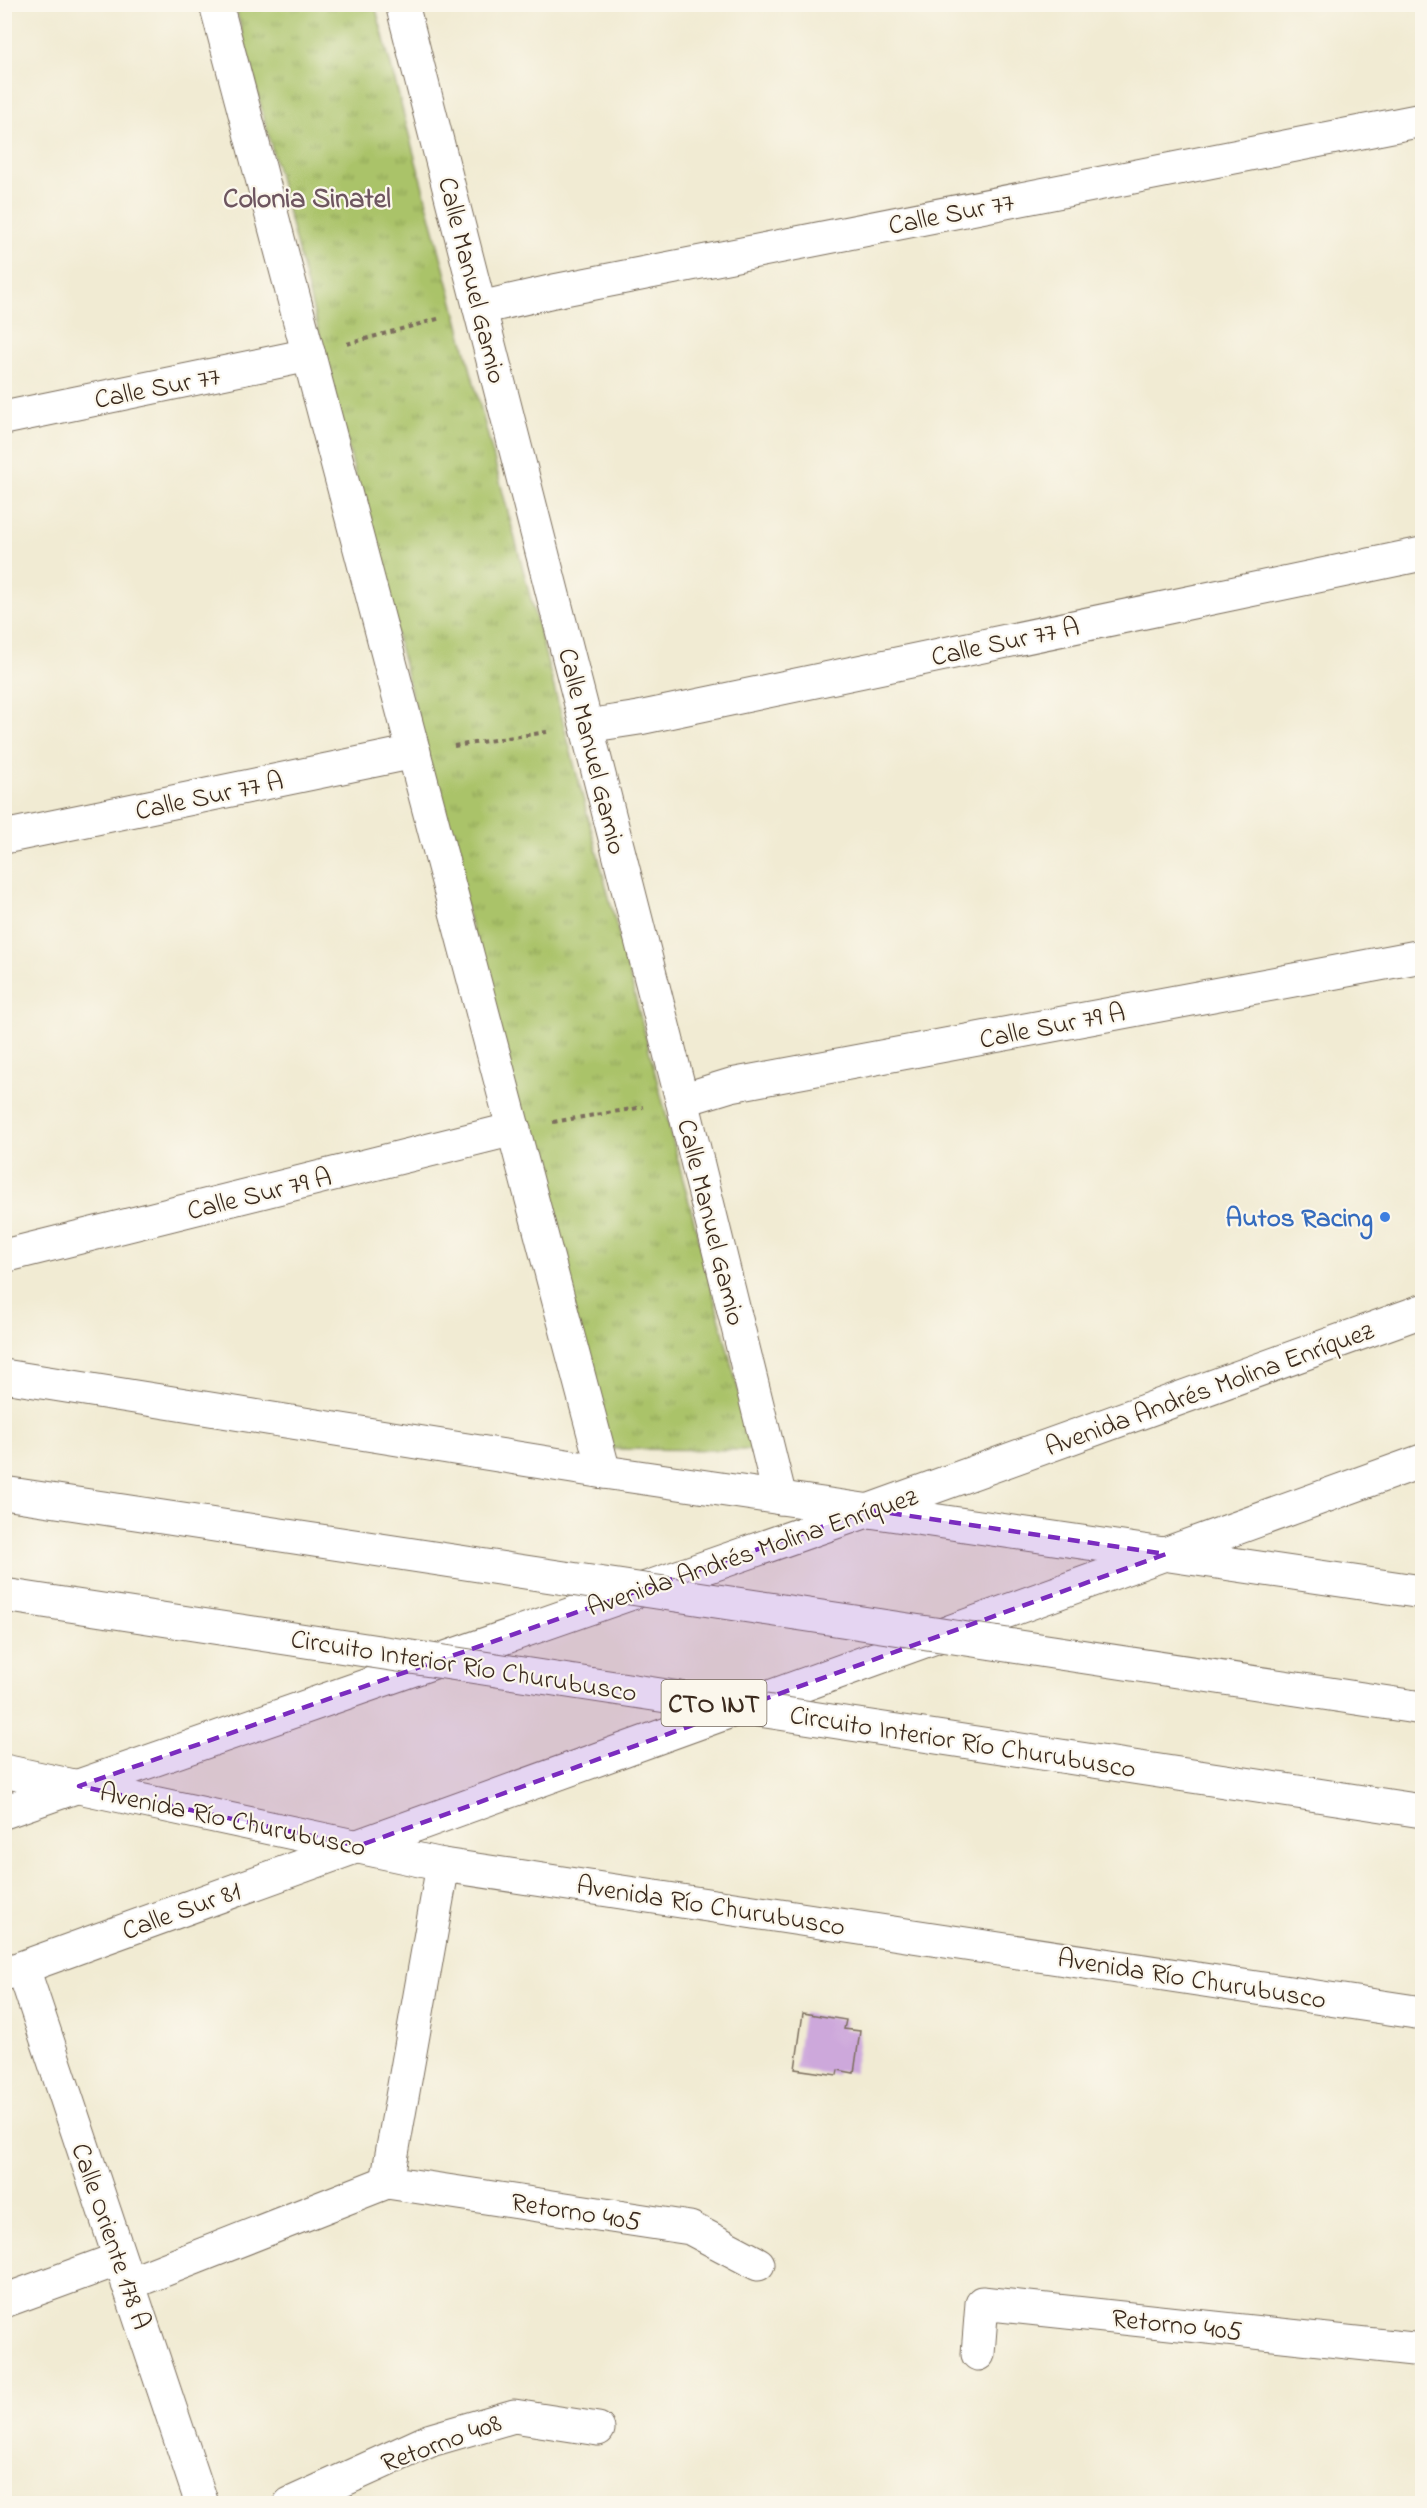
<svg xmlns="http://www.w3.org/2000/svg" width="1427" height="2508" font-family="'Indie Flower',sans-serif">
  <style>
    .park { fill: url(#park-tufts); stroke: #727644; stroke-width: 1.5 }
    .building { fill: #cda8db }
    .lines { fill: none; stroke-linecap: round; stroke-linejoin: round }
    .street-casing { stroke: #7b6e5d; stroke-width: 35 }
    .secondary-casing { stroke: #7b6e5d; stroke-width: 35 }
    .primary-casing { stroke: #7b6e5d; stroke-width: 35 }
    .path { stroke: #7b6e5d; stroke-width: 4; stroke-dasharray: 4.5 4.5; stroke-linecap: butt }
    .street { stroke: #fff; stroke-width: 33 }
    .secondary { stroke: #fff; stroke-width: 33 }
    .primary { stroke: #fff; stroke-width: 33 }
    .highway-bridge-casing { stroke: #7b6e5d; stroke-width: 35; stroke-linecap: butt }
    .highway-bridge { stroke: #fff; stroke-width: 33 }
    .marked { fill: #7b2cbf; fill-opacity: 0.2; stroke: #7b2cbf; stroke-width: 4.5; stroke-dasharray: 12 8; stroke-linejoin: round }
    .shop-dot { fill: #3f7fe0; stroke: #fbf7ec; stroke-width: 2 }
    .labels { text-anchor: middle; stroke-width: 4.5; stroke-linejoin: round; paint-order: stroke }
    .shield { fill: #fbf7ec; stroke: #75685c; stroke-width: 1.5 }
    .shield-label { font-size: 26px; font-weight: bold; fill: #3b2a1e }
    .street-label { font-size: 27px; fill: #3b2a1e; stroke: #fbf7ec }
    .shop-label { font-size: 27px; font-weight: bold; fill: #366cbe; stroke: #fbf7ec; text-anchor: end }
    .neighbourhood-label { font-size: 28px; font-weight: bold; fill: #6e5660; stroke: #fbf7ec }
  </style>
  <defs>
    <pattern id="park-tufts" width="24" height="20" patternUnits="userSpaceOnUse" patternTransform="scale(1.5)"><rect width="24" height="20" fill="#aac369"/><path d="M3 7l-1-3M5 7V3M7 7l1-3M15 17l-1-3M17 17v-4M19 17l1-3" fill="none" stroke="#8c9f56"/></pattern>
  </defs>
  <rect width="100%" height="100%" fill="#fbf7ec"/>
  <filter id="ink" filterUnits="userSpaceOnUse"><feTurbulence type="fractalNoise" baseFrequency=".0167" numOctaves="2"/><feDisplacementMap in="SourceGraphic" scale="12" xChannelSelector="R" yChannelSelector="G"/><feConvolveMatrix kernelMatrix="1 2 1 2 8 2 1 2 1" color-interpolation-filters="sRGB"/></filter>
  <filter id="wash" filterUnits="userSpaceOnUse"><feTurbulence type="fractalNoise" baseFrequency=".008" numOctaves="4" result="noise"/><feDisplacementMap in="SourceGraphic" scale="24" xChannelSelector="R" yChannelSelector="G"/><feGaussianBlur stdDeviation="1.35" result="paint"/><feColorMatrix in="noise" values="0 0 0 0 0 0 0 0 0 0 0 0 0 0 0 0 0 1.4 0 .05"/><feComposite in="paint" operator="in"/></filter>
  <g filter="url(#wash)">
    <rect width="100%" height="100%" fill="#f1ebd3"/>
    <polygon class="park" points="235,5 375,5 754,1450 605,1449"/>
    <g id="blocks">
      <polygon class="building" points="803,2013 846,2020 844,2029 860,2031 854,2073 838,2070 837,2075 795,2069"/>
    </g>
  </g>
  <g filter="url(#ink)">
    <use href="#blocks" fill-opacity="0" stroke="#7b6e5d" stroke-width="1.5"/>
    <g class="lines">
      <defs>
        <g id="street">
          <polyline points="216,4 604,1472"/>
          <polyline points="402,4 682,1100 780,1498"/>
          <polyline points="480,308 554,291 1422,120"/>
          <polyline points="4,418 309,355"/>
          <polyline points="587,726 639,718 1422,554"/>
          <polyline points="4,837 414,752"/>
          <polyline points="682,1100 731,1085 1422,956"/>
          <polyline points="4,1256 514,1129"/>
          <polyline points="23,1968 202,2504"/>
          <polyline points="387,2182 443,1865"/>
          <polyline points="128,2284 387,2182 690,2228 758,2264"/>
          <polyline points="4,2301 119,2259"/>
          <polyline points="978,2354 982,2303 1422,2350"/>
          <polyline points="290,2504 431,2440 514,2416 598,2429"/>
        </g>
        <g id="secondary">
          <polyline points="4,1376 604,1472 1422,1592"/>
          <polyline points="4,1771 443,1865 1422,2013"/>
        </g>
        <g id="primary">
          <polyline points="4,1812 870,1510 1422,1311"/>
          <polyline points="4,1974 1422,1461"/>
        </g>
      </defs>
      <use href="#street" class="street-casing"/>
      <use href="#secondary" class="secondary-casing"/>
      <use href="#primary" class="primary-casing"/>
      <g class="path">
        <polyline points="347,344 441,318"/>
        <polyline points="454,746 547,732"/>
        <polyline points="553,1122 643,1107"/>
      </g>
      <use href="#street" class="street"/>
      <use href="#secondary" class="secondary"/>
      <use href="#primary" class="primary"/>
      <defs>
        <g id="highway-bridge">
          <polyline points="4,1493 1422,1708"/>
          <polyline points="4,1595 1422,1811"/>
        </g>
      </defs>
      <use href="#highway-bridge" class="highway-bridge-casing"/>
      <use href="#highway-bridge" class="highway-bridge"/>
    </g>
  </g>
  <path class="marked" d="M870 1510 1166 1554 358 1846 79 1786Z"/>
  <circle class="shop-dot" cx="1385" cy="1217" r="6"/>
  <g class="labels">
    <rect class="shield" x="661.5" y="1680" width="105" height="46" rx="4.5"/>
    <g class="shield-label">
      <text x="714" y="1712">CTO INT</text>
    </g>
    <g class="street-label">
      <text transform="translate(951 213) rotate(-11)" y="9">Calle Sur 77</text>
      <text transform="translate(473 280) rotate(76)" y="9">Calle Manuel Gamio</text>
      <text transform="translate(157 387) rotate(-11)" y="9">Calle Sur 77</text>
      <text transform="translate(1005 641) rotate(-12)" y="9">Calle Sur 77 A</text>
      <text transform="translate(593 751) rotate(76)" y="9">Calle Manuel Gamio</text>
      <text transform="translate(209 795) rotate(-12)" y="9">Calle Sur 77 A</text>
      <text transform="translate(1052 1025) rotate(-11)" y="9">Calle Sur 79 A</text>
      <text transform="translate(259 1193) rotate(-14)" y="9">Calle Sur 79 A</text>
      <text transform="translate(712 1222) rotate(76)" y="9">Calle Manuel Gamio</text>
      <text transform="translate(1209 1388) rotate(-20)" y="9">Avenida Andrés Molina Enríquez</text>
      <text transform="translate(752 1551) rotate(-19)" y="9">Avenida Andrés Molina Enríquez</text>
      <text transform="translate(464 1665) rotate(9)" y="9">Circuito Interior Río Churubusco</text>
      <text transform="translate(963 1741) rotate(9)" y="9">Circuito Interior Río Churubusco</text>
      <text transform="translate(233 1819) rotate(12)" y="9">Avenida Río Churubusco</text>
      <text transform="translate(711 1905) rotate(9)" y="9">Avenida Río Churubusco</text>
      <text transform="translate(181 1910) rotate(-20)" y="9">Calle Sur 81</text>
      <text transform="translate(1192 1978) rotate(9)" y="9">Avenida Río Churubusco</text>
      <text transform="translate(576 2211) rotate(9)" y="9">Retorno 405</text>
      <text transform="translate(112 2236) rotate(71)" y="9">Calle Oriente 178 A</text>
      <text transform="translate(1177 2324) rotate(6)" y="9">Retorno 405</text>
      <text transform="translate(441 2442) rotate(-20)" y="9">Retorno 408</text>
    </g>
    <g class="shop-label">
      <text x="1373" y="1226">Autos Racing</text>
    </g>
    <g class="neighbourhood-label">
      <text x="307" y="207">Colonia Sinatel</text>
    </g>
  </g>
  <rect width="1427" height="2508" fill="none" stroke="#fbf7ec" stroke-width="24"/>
</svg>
